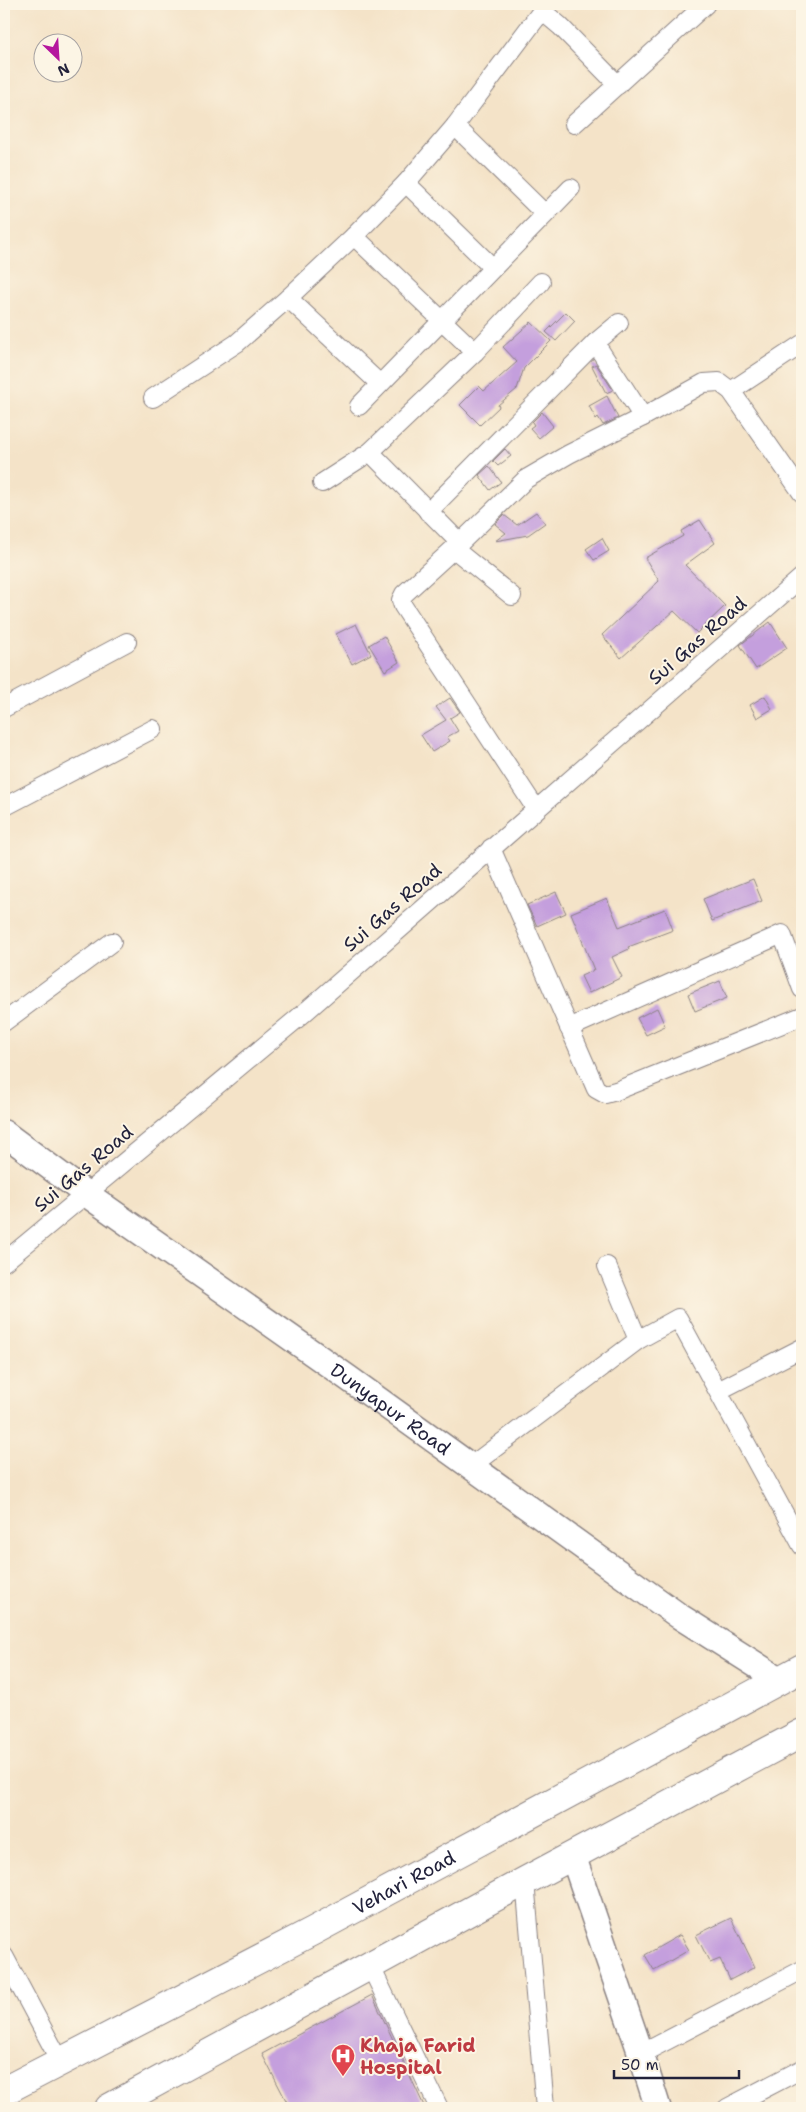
<svg xmlns="http://www.w3.org/2000/svg" width="806" height="2112" font-family="'Shantell Sans',sans-serif">
  <style>
    .building { fill: #c49fdd }
    .lines { fill: none; stroke-linecap: round; stroke-linejoin: round }
    .street-casing { stroke: #8b8282; stroke-width: 20 }
    .secondary-casing { stroke: #8b8282; stroke-width: 28 }
    .primary-casing { stroke: #8b8282; stroke-width: 30 }
    .street { stroke: #fff; stroke-width: 18 }
    .secondary { stroke: #fff; stroke-width: 25 }
    .primary { stroke: #fff; stroke-width: 28 }
    .labels { text-anchor: middle; stroke-width: 4; stroke-linejoin: round; paint-order: stroke }
    .street-label { font-size: 19px; fill: #22223b; stroke: #fcf5e5 }
    .health-label { font-size: 19px; font-weight: bold; fill: #be3a42; stroke: #fcf5e5; text-anchor: start }
  </style>
  <rect width="100%" height="100%" fill="#fcf5e5"/>
  <filter id="ink" filterUnits="userSpaceOnUse"><feTurbulence type="fractalNoise" baseFrequency=".02" numOctaves="2"/><feDisplacementMap in="SourceGraphic" scale="10" xChannelSelector="R" yChannelSelector="G"/><feConvolveMatrix kernelMatrix="1 2 1 2 8 2 1 2 1" color-interpolation-filters="sRGB"/></filter>
  <filter id="wash" filterUnits="userSpaceOnUse"><feTurbulence type="fractalNoise" baseFrequency=".0096" numOctaves="4" result="noise"/><feDisplacementMap in="SourceGraphic" scale="20" xChannelSelector="R" yChannelSelector="G"/><feGaussianBlur stdDeviation="1.12" result="paint"/><feColorMatrix in="noise" values="0 0 0 0 0 0 0 0 0 0 0 0 0 0 0 0 0 1.4 0 .05"/><feComposite in="paint" operator="in"/></filter>
  <g filter="url(#wash)">
    <rect width="100%" height="100%" fill="#f4e3c8"/>
    <g id="blocks">
      <g class="building">
        <polygon points="566,312 575,321 556,341 546,332"/>
        <polygon points="531,322 551,341 524,368 517,389 498,405 499,407 480,425 460,405 479,386 484,391 517,362 503,347"/>
        <polygon points="596,364 613,390 606,393 592,366"/>
        <polygon points="607,396 618,418 603,425 598,417 596,419 589,406"/>
        <polygon points="542,412 553,426 539,438 530,428 534,425 532,422"/>
        <polygon points="505,449 511,456 498,466 493,461"/>
        <polygon points="489,466 501,482 490,490 479,475"/>
        <polygon points="536,512 545,523 528,535 495,541 506,533 495,524 504,515 517,525"/>
        <polygon points="700,520 715,543 685,565 725,606 697,633 674,611 621,658 602,635 659,581 645,558 683,536 681,531"/>
        <polygon points="602,538 609,551 594,560 586,549"/>
        <polygon points="770,622 787,648 756,669 740,645"/>
        <polygon points="356,624 371,654 352,664 336,634"/>
        <polygon points="384,636 399,662 385,671 369,645"/>
        <polygon points="765,696 772,709 757,718 750,705"/>
        <polygon points="450,698 460,712 450,718 458,731 447,737 450,741 432,752 421,735 446,720 436,707"/>
        <polygon points="753,879 762,901 712,921 703,899"/>
        <polygon points="556,892 566,913 537,926 527,905"/>
        <polygon points="607,898 619,927 665,909 673,930 628,947 629,949 612,957 622,977 589,993 581,976 594,970 571,913"/>
        <polygon points="720,981 727,998 695,1011 688,994"/>
        <polygon points="657,1008 665,1026 646,1035 637,1018"/>
        <polygon points="731,1918 755,1967 730,1980 720,1959 710,1963 696,1935"/>
        <polygon points="680,1935 689,1950 654,1970 645,1955"/>
        <polygon points="372,1995 425,2108 290,2108 262,2054"/>
      </g>
    </g>
  </g>
  <g filter="url(#ink)">
    <use href="#blocks" fill-opacity="0" stroke="#8b8282" stroke-width="1"/>
    <g class="lines">
      <defs>
        <g id="street">
          <polyline points="541,10 560,26 618,85"/>
          <polyline points="574,124 706,4"/>
          <polyline points="455,126 545,214"/>
          <polyline points="406,183 493,268"/>
          <polyline points="354,236 475,352"/>
          <polyline points="288,298 380,384"/>
          <polyline points="595,343 643,417"/>
          <polyline points="731,391 802,344"/>
          <polyline points="153,398 237,343 288,298 354,236 406,183 455,126 547,4"/>
          <polyline points="359,406 571,188"/>
          <polyline points="370,452 460,543"/>
          <polyline points="322,483 370,452 475,352 541,282"/>
          <polyline points="428,512 595,343 619,323"/>
          <polyline points="454,549 512,596"/>
          <polyline points="4,708 127,642"/>
          <polyline points="4,807 153,729"/>
          <polyline points="536,809 403,606 401,600 404,594 460,543 526,479 569,454 643,417 704,383 719,382 731,391 802,493"/>
          <polyline points="491,848 596,1089 605,1094 616,1091 802,1016"/>
          <polyline points="4,1022 112,942"/>
          <polyline points="569,1028 782,934 802,989"/>
          <polyline points="4,1262 304,1013 802,577"/>
          <polyline points="607,1266 638,1340"/>
          <polyline points="718,1391 802,1348"/>
          <polyline points="471,1466 638,1340 678,1318 802,1546"/>
          <polyline points="525,1881 545,2108"/>
          <polyline points="4,1956 61,2063"/>
          <polyline points="370,1965 439,2108"/>
          <polyline points="641,2054 802,1970"/>
          <polyline points="727,2108 802,2069"/>
        </g>
        <g id="secondary">
          <path id="s1" d="M4 1133 85 1193 348 1378 679 1616 780 1680"/>
          <polyline points="573,1856 641,2054 658,2108"/>
        </g>
        <g id="primary">
          <path id="s2" d="M4 2091 313 1931 802 1668"/>
          <polyline points="109,2108 525,1881 802,1733"/>
        </g>
      </defs>
      <use href="#street" class="street-casing"/>
      <use href="#secondary" class="secondary-casing"/>
      <use href="#primary" class="primary-casing"/>
      <use href="#street" class="street"/>
      <use href="#secondary" class="secondary"/>
      <use href="#primary" class="primary"/>
    </g>
  </g>
  <defs>
    <symbol id="hospital-pin" viewBox="-11 -11 22 30"><path d="M0 17L-7.5 6A9.5 9.5 0 1 1 7.5 6Z" fill="#e0444e" stroke="#fcf5e5"/><path d="M-5-5h3v3.5h4V-5h3V5h-3V1.5h-4V5h-3Z" fill="#fff"/></symbol>
  </defs>
  <g fill-rule="evenodd">
    <use href="#hospital-pin" x="329" y="2042" width="28" height="38"/>
  </g>
  <g class="labels">
    <g class="street-label">
      <text transform="translate(697 640) rotate(-41)" y="7">Sui Gas Road</text>
      <text transform="translate(392 907) rotate(-41)" y="7">Sui Gas Road</text>
      <text transform="translate(83 1168) rotate(-40)" y="7">Sui Gas Road</text>
      <text dy="7" stroke="none"><textPath href="#s1" startOffset="475">Dunyapur Road</textPath></text>
      <text dy="7" stroke="none"><textPath href="#s2" startOffset="451">Vehari Road</textPath></text>
    </g>
    <g class="health-label">
      <text x="360" y="2052">Khaja Farid<tspan x="360" dy="22">Hospital</tspan></text>
    </g>
  </g>
  <rect width="806" height="2112" fill="none" stroke="#fcf5e5" stroke-width="20"/>
  <g transform="translate(58 58) rotate(155)"><circle r="24" fill="#fcf5e5" stroke="#a5a1a1"/>
  <path d="M0-4L9 19L0 12L-9 19Z" fill="#b5179e"/>
  <text y="-8" font-size="14" font-weight="bold" text-anchor="middle" fill="#22223b">N</text>
  </g>
  <path d="M614 2070v8h125v-8" fill="none" stroke="#22223b" stroke-width="2.5"/>
  <text x="621" y="2070" font-size="15" fill="#22223b" stroke="#fcf5e5" stroke-width="4" paint-order="stroke">50 m</text>
</svg>
